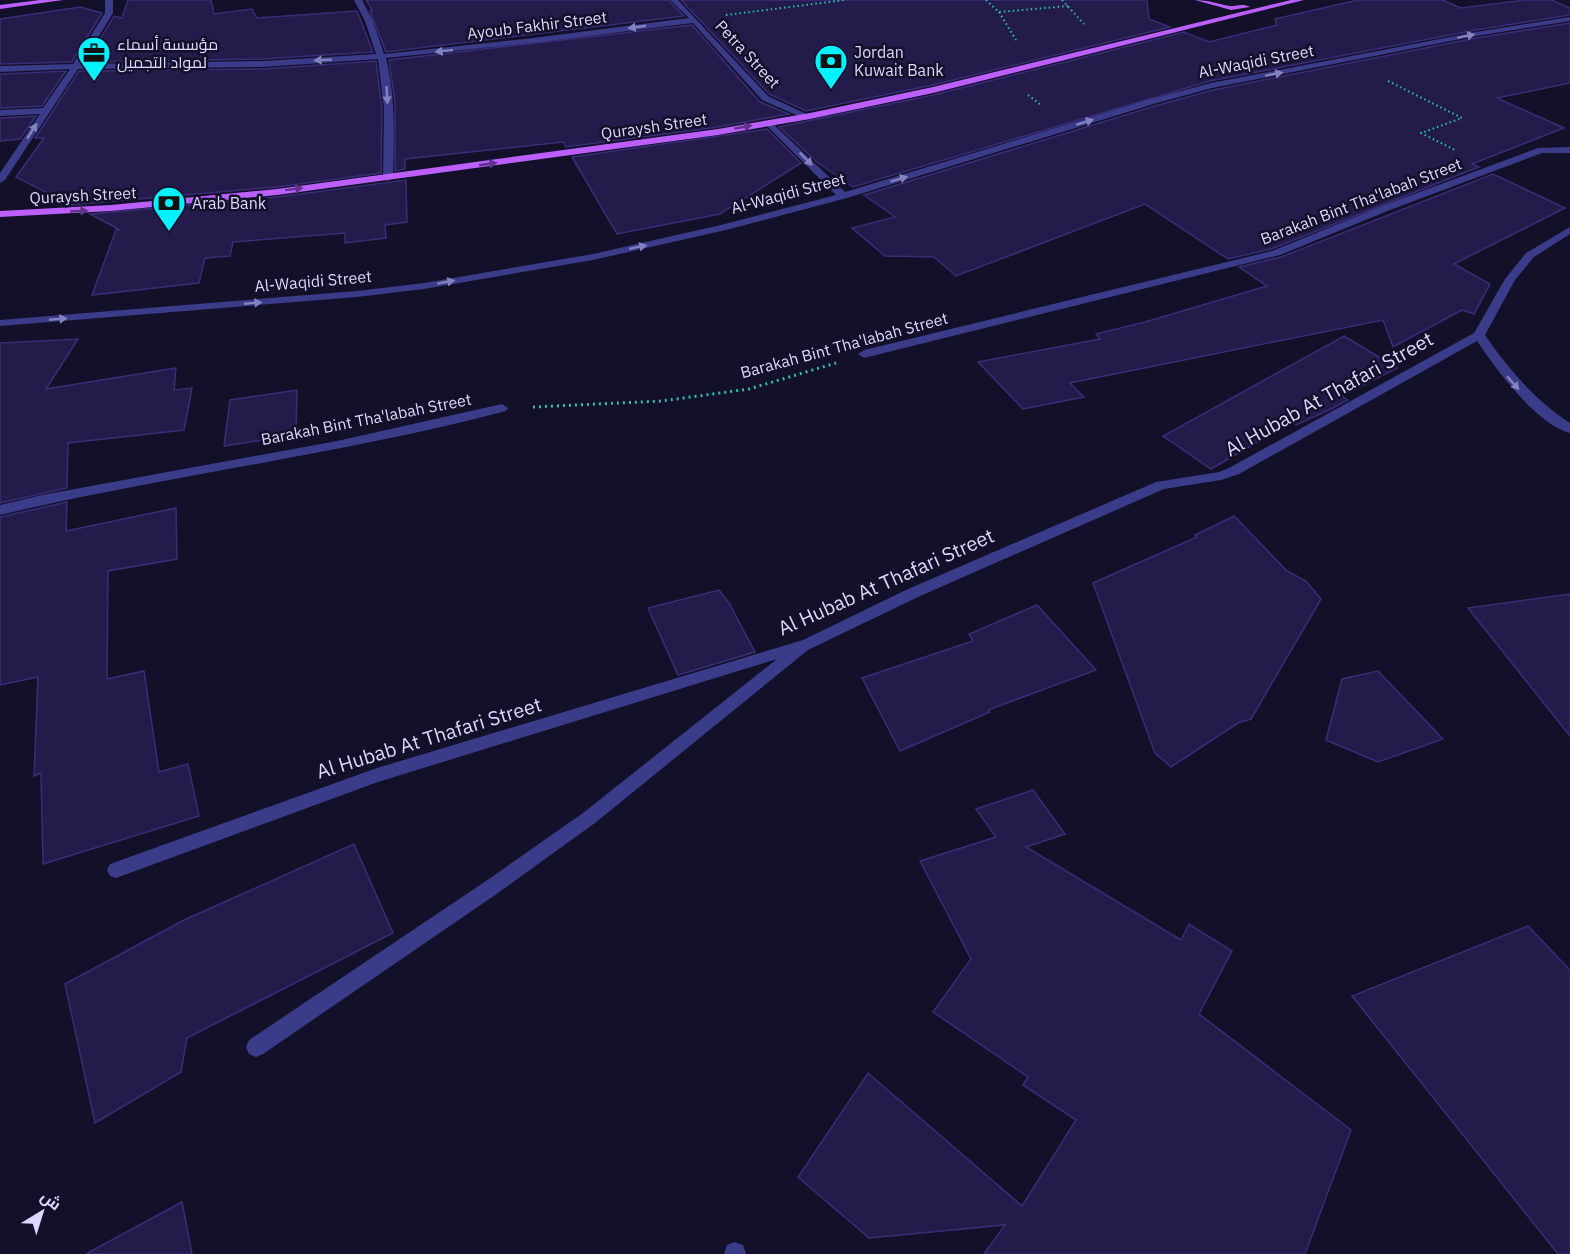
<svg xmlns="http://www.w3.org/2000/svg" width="1570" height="1254" font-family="'IBM Plex Sans',Cairo,sans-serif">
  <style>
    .building { fill: #231c4b; stroke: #392d77; stroke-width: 1.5 }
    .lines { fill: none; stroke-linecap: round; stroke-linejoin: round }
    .path-far1 { stroke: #2ebdae; stroke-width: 2; stroke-dasharray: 1.5 3; stroke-linecap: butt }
    .path { stroke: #2ebdae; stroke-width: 3; stroke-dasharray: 2 4; stroke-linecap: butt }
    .minor { fill: #3a3b89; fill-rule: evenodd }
    .primary { fill: #bc5fff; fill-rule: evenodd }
    .oneway { fill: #8282be }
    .oneway2 { fill: #5f3489 }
    .labels { text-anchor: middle; stroke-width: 5; stroke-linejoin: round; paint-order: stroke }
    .far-street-label { font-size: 16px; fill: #dbd8ff; stroke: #131029 }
    .far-poi-label { font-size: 16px; fill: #dbd8ff; stroke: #131029; text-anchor: start }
    .street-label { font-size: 20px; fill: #dbd8ff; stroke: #131029 }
  </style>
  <rect width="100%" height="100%" fill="#131029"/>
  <g class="building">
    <polygon points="128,0 211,0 214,14 252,9 257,18 357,11 373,52 263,59 86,62 114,16 122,18"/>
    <polygon points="366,0 668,0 684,16 386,52 370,11 372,10"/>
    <polygon points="681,0 1147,0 1149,19 1170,27 933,85 806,111 769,94"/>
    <polygon points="1358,0 1442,0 1461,8 1525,0 1552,0 1570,8 1570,15 1476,30 1210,81 853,187 818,163 779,127 933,95 1184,32 1209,42 1277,25 1275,19"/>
    <polygon points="80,7 102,13 72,62 0,64 0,19"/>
    <polygon points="1570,23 1570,83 1497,98 1564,128 1472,164 1479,167 1271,249 1228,259 1145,204 956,276 934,257 885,256 852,228 895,217 864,195 1158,105 1213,90 1476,38"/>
    <polygon points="692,25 760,102 789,114 718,127 566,147 563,142 405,159 405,169 395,171 395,103 389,60"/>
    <polygon points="376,61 382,109 381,173 277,187 71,205 16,177 44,138 35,138 79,71 263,69"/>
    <polygon points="66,71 42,106 0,108 0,74"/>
    <polygon points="36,116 20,139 0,141 0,118"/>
    <polygon points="767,129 801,163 720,214 617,234 572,157"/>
    <polygon points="1493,174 1565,208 1454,264 1490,284 1474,314 1462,310 1393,347 1383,320 1070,383 1084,397 1023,409 978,362 1100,339 1096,334 1145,322 1267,286 1239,267 1281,257"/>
    <polygon points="406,180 407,222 385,225 386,238 345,243 345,233 233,242 230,256 205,258 199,283 92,295 116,230 120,230 90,214 277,197"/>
    <polygon points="1344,336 1397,368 1342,396 1348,400 1331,409 1296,425 1292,422 1211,469 1163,436"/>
    <polygon points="78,339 46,389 176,368 174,390 192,388 184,430 68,443 67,488 0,503 0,343"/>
    <polygon points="297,390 296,435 224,446 230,400"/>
    <polygon points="67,502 66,531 176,508 177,559 108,571 107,679 144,671 159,772 188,764 199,816 43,864 41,773 34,776 38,677 0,685 0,517"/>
    <polygon points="1234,516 1287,571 1306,581 1321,599 1251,719 1238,723 1171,767 1155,753 1093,583 1197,537 1195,535"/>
    <polygon points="719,590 729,603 755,652 678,675 648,608"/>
    <polygon points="1570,594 1570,736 1468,608"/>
    <polygon points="1037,605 1096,670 988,710 990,712 900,751 862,678 973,641 969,634"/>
    <polygon points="1378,671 1443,739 1378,762 1326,740 1342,679"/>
    <polygon points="1033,790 1065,834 1026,847 1181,940 1189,924 1232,951 1199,1014 1351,1130 1305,1254 984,1254 1005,1225 869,1238 798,1177 868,1073 1022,1206 1076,1120 1023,1085 1028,1077 933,1012 971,959 920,861 996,837 976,809"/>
    <polygon points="354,844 393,933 187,1038 181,1072 95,1123 65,984 184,920"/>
    <polygon points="1528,926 1570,970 1570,1254 1558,1254 1352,996"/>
    <polygon points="182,1202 192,1254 86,1254"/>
  </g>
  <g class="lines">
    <g class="path-far1">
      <polyline points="986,0 999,12 1068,6"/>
      <polyline points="1062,0 1084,24"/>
      <polyline points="999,12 1016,40"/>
      <polyline points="726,15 845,0"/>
      <polyline points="1388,81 1462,118 1421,133 1455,150"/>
      <polyline points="1028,95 1041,105"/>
    </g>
    <polyline class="path" points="533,407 662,401 749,389 836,363"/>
    <g class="minor">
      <path d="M105 0H113V13L82 64 263 61 376 54 365 21 354 0H362L373 21 384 54 533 38 689 18 670 0H678L768 96 813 117 805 119 762 100 693 23 533 43 386 58C396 97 394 139 393 178L388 181 383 178 384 109 378 59 263 67 78 69 5 180 0 183V173L40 114 0 116V110L43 108 70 69 0 72V66L73 64 105 13Z"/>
      <polygon points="1570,17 1570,21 1476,36 1212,88 1157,103 847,198 726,230 593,260 424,289 357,297 0,326 0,320 357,291 424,283 593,254 725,224 836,195 764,123 769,120 845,192 1151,99 1211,83 1476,32"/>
      <polygon points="1570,147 1570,153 1542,153 1390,210 1280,255 864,358 858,354 864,350 1272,251 1382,206 1538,148"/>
      <path d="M1570 227V234L1534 257 1515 280 1485 335C1509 370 1535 400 1570 423V433C1536 424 1496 369 1477 341L1239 474 1221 480 1164 489 918 597 808 650 595 823 498 893 263 1054 256 1057 249 1054 246 1047 249 1040 486 881 583 813 777 659 378 782 116 878 110 876 107 870 110 864 377 768 803 640 908 589 1156 482 1219 472 1229 468 1474 333 1505 279 1526 253Z"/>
      <path d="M502 404 508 408 506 411C339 455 168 475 0 515V505L42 495 337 441Z"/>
      <polygon points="735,1242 743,1245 746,1254 724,1254 727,1245"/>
    </g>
    <g class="primary">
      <polygon points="40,0 63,0 0,9 0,5"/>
      <path d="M1195 0C1208 0 1218 4 1230 6 1238 6 1243 3 1250 7L1231 10Z"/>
      <polygon points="1291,0 1304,0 933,93 810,119 718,135 277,195 111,211 0,217 0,211 111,205 277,189 718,129 810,113 933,87"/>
    </g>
  </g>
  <defs><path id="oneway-solid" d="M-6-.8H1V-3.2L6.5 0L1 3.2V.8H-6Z" transform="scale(1.5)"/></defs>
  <g class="oneway">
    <use href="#oneway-solid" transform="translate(637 27) rotate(172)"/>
    <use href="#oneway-solid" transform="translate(1466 36) rotate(-12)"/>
    <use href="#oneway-solid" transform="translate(444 51) rotate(174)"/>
    <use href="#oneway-solid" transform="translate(323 60) rotate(177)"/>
    <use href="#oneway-solid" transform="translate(1274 74) rotate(-11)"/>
    <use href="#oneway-solid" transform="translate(387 95) rotate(87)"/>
    <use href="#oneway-solid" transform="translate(1085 122) rotate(-17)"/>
    <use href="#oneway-solid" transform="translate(32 131) rotate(-57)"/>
    <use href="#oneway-solid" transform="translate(806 159) rotate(45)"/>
    <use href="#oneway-solid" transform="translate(899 179) rotate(-17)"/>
    <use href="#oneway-solid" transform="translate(638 247) rotate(-12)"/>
    <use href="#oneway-solid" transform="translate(446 282) rotate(-10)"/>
    <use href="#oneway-solid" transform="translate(253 303) rotate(-5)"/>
    <use href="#oneway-solid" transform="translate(58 319) rotate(-5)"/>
    <use href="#oneway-solid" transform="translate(1513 383) rotate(48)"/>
  </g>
  <g class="oneway2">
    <use href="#oneway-solid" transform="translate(743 127) rotate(-10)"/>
    <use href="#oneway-solid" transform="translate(488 164) rotate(-8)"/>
    <use href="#oneway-solid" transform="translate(294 189) rotate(-7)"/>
    <use href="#oneway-solid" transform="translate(79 211) rotate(-3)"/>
  </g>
  <defs>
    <symbol id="office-pin" viewBox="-11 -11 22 30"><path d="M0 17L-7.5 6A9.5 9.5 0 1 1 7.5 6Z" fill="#04f1ff" stroke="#131029"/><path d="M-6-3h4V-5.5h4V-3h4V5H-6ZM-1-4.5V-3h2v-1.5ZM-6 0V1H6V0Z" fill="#111"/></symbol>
    <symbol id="bank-pin" viewBox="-11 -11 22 30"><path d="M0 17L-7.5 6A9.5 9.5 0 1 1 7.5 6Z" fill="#04f1ff" stroke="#131029"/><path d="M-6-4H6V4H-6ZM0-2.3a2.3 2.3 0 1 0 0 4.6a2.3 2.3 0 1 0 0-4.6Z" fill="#111"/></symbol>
  </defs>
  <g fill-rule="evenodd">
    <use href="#office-pin" x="75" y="34" width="38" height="52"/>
    <use href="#bank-pin" x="812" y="42" width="38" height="52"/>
    <use href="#bank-pin" x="150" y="184" width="38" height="52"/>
  </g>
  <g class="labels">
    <g class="far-street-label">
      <text transform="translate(537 25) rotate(-7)" y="6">Ayoub Fakhir Street</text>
      <text transform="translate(748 54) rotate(47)" y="6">Petra Street</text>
      <text transform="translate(1256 61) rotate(-11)" y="6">Al-Waqidi Street</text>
      <text transform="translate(654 126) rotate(-8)" y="6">Quraysh Street</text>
      <text transform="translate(788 193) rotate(-15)" y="6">Al-Waqidi Street</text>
      <text transform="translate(83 195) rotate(-3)" y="6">Quraysh Street</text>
      <text transform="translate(1361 201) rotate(-21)" y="6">Barakah Bint Tha'labah Street</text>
      <text transform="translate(313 281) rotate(-5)" y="6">Al-Waqidi Street</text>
      <text transform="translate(844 345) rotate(-15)" y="6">Barakah Bint Tha'labah Street</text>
      <text transform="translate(366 419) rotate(-11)" y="6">Barakah Bint Tha'labah Street</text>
    </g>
    <g class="far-poi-label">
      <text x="117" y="50">مؤسسة أسماء<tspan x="117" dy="18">لمواد التجميل</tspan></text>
      <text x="854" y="58">Jordan<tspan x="854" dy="18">Kuwait Bank</tspan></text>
      <text x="192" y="209">Arab Bank</text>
    </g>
    <g class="street-label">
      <text transform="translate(1329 394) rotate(-29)" y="7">Al Hubab At Thafari Street</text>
      <text transform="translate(886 582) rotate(-24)" y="7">Al Hubab At Thafari Street</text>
      <text transform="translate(429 738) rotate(-17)" y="7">Al Hubab At Thafari Street</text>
    </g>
  </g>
  <g transform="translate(42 1212) rotate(38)" stroke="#131029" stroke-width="4.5" paint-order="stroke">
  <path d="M0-4.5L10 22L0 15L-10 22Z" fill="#dbd8ff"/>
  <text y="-9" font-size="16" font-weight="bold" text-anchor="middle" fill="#dbd8ff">ش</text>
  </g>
</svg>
